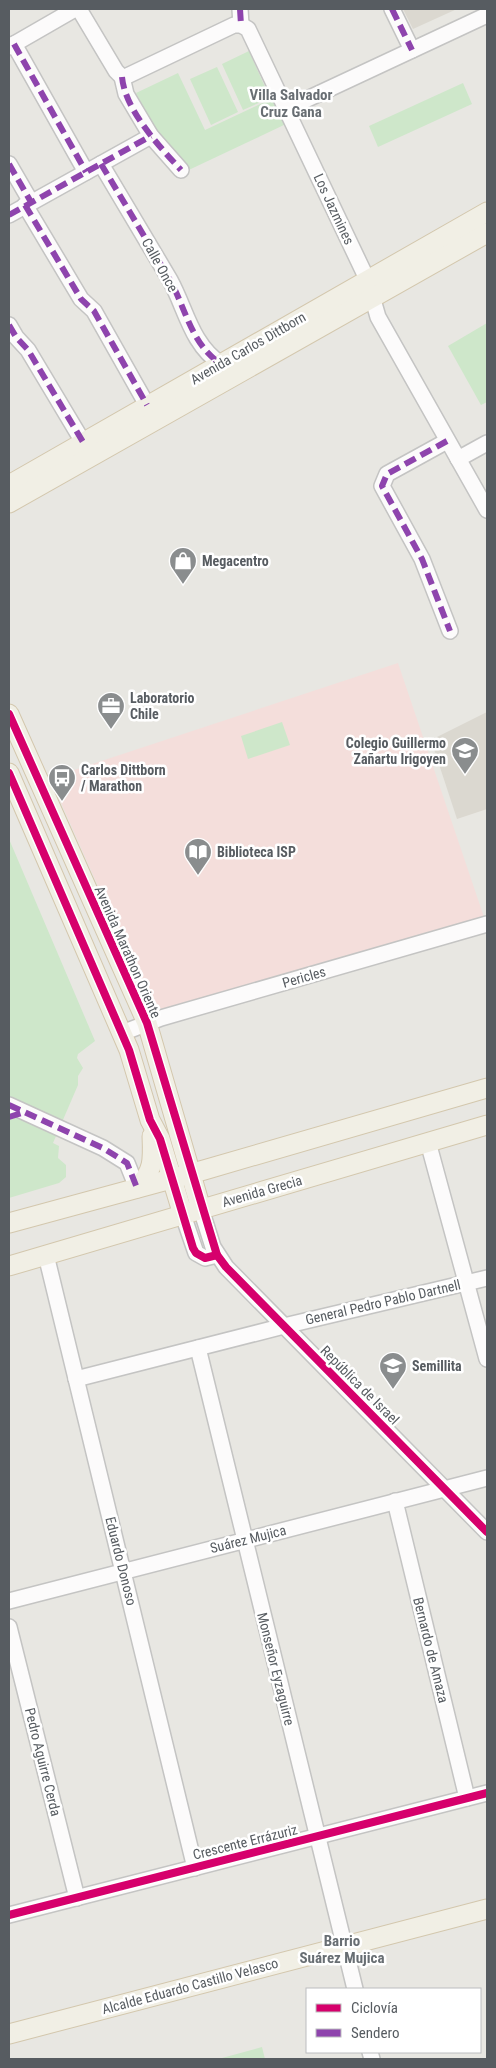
<svg xmlns="http://www.w3.org/2000/svg" width="496" height="2068" font-family="'Roboto Condensed',sans-serif">
  <style>
    .education { fill: #dbd8d0 }
    .medical { fill: #f4dedb }
    .green { fill: #cee7ca }
    .lines { fill: none; stroke-linecap: round; stroke-linejoin: round }
    .minor-casing { stroke: #c4c4c3; stroke-width: 18 }
    .major-casing { stroke: #d3c7ad; stroke-width: 21 }
    .minor { stroke: #fcfbfb; stroke-width: 15 }
    .major { stroke: #f1efe5; stroke-width: 19 }
    .quiet { stroke: #8e44ad; stroke-width: 6; stroke-dasharray: 12 6; stroke-linecap: butt }
    .cycleway-casing { stroke: #fff; stroke-width: 11 }
    .cycleway { stroke: #d6006c; stroke-width: 8 }
    .labels { text-anchor: middle; stroke-width: 5; stroke-linejoin: round; paint-order: stroke }
    .street-label { font-size: 14px; fill: #575c61; stroke: #fff }
    .poi-label { font-size: 14px; font-weight: bold; fill: #575c61; stroke: #fff; text-anchor: start }
    .neighbourhood-label { font-size: 15px; font-weight: bold; fill: #686e73; stroke: #fff }
  </style>
  <rect width="100%" height="100%" fill="#e8e7e2"/>
  <g class="education">
    <polygon points="403,9 457,9 413,29"/>
    <polygon points="487,712 487,809 457,819 431,740"/>
  </g>
  <polygon class="medical" points="398,663 487,926 176,1016 150,1003 50,778"/>
  <g class="green">
    <polygon points="249,51 270,98 243,110 222,64"/>
    <polygon points="217,67 238,112 211,125 190,79"/>
    <polygon points="178,73 205,130 273,98 286,124 176,176 136,93"/>
    <polygon points="463,83 472,104 378,147 369,126"/>
    <polygon points="487,323 487,402 481,405 448,346"/>
    <polygon points="282,722 290,745 248,759 241,736"/>
    <polygon points="9,839 95,1041 78,1054 77,1058 83,1068 78,1076 78,1085 53,1143 59,1146 58,1158 66,1165 66,1177 59,1183 9,1198"/>
    <polygon points="262,2047 265,2059 222,2059 222,2058"/>
  </g>
  <g class="lines">
    <defs>
      <g id="minor">
        <polyline points="79,9 116,71 122,77 126,94 151,136 181,170"/>
        <polyline points="240,9 241,25"/>
        <polyline points="392,9 412,50"/>
        <polyline points="14,44 86,172"/>
        <polyline points="9,47 75,9"/>
        <polyline points="122,77 127,76 234,25 241,25 248,29 367,279 378,317 487,510"/>
        <polyline points="286,109 487,15"/>
        <polyline points="9,164 31,202"/>
        <path d="M101 164C124 202 147 241 170 280 186 309 191 344 221 364"/>
        <polyline points="25,205 81,299 94,311 147,405"/>
        <polyline points="9,215 151,136"/>
        <polyline points="9,325 16,337 28,350 83,442"/>
        <polyline points="447,441 387,474 382,486 422,559 450,631"/>
        <polyline points="458,459 487,443"/>
        <polyline points="122,1033 161,1018 487,924"/>
        <polyline points="9,1105 103,1148 127,1163 137,1188"/>
        <polyline points="428,1142 487,1359"/>
        <polyline points="201,1209 213,1247 226,1267 487,1532"/>
        <polyline points="183,1215 196,1253 205,1258 217,1255"/>
        <polyline points="46,1255 195,1868"/>
        <polyline points="198,1348 355,1989"/>
        <polyline points="76,1379 284,1326 487,1278"/>
        <polyline points="395,1501 467,1798"/>
        <polyline points="9,1601 487,1478"/>
        <polyline points="9,1627 77,1898"/>
        <polyline points="9,1915 487,1793"/>
        <polyline points="370,2052 372,2059"/>
      </g>
      <g id="major">
        <polyline points="9,485 487,212"/>
        <polyline points="9,503 487,233"/>
        <polyline points="9,714 147,1023 201,1209"/>
        <polyline points="9,773 129,1050 150,1120 160,1139 183,1215"/>
        <path d="M137 1188C154 1171 153 1159 152 1136"/>
        <polyline points="9,1223 204,1170 487,1088"/>
        <polyline points="9,1266 487,1125"/>
        <polyline points="9,2034 487,1909"/>
      </g>
    </defs>
    <use href="#minor" class="minor-casing"/>
    <use href="#major" class="major-casing"/>
    <use href="#minor" class="minor"/>
    <use href="#major" class="major"/>
    <g class="quiet">
      <polyline points="240,9 241,25"/>
      <polyline points="392,9 412,50"/>
      <polyline points="14,44 86,172"/>
      <path d="M122 77C125 110 159 146 181 170"/>
      <polyline points="9,164 31,202"/>
      <path d="M101 164C124 202 147 241 170 280 186 309 191 344 221 364"/>
      <polyline points="25,205 81,299 94,311 147,405"/>
      <polyline points="9,215 151,136"/>
      <polyline points="9,325 16,337 28,350 83,442"/>
      <polyline points="447,441 387,474 382,486 422,559 450,631"/>
      <polyline points="9,1105 103,1148 127,1163 137,1188"/>
      <polyline points="9,1117 25,1112"/>
    </g>
    <defs>
      <g id="cycleway">
        <polyline points="9,714 147,1023 217,1255 226,1267 487,1532"/>
        <polyline points="9,773 129,1050 150,1120 160,1139 193,1248 196,1253 205,1258 217,1255"/>
        <polyline points="9,1915 487,1793"/>
      </g>
    </defs>
    <use href="#cycleway" class="cycleway-casing"/>
    <use href="#cycleway" class="cycleway"/>
  </g>
  <defs>
    <symbol id="shop-pin" viewBox="-11 -11 22 30"><path d="M0 17L-7.5 6A9.5 9.5 0 1 1 7.5 6Z" fill="#8a8d8e" stroke="#fff"/><path d="M-5-2.5h2.3a2.7 3.5 0 0 1 5.4 0H5L5.5 6h-11ZM-1.5-2.5h3a1.5 2.3 0 0 0-3 0Z" fill="#fff"/></symbol>
    <symbol id="office-pin" viewBox="-11 -11 22 30"><path d="M0 17L-7.5 6A9.5 9.5 0 1 1 7.5 6Z" fill="#8a8d8e" stroke="#fff"/><path d="M-6-3h4V-5.5h4V-3h4V5H-6ZM-1-4.5V-3h2v-1.5ZM-6 0V1H6V0Z" fill="#fff"/></symbol>
    <symbol id="school-pin" viewBox="-11 -11 22 30"><path d="M0 17L-7.5 6A9.5 9.5 0 1 1 7.5 6Z" fill="#8a8d8e" stroke="#fff"/><path d="M0-5L7-2L0 1L-7-2ZM-4 1L0 2.5L4 1V4Q0 6-4 4Z" fill="#fff"/></symbol>
    <symbol id="bus-pin" viewBox="-11 -11 22 30"><path d="M0 17L-7.5 6A9.5 9.5 0 1 1 7.5 6Z" fill="#8a8d8e" stroke="#fff"/><path d="M-5-6H5V4H4V6H2V4H-2V6H-4V4H-5ZM-3.5-4V0h7V-4ZM-3.5 1.2v1.5H-2V1.2ZM2 1.2v1.5H3.5V1.2Z" fill="#fff"/></symbol>
    <symbol id="library-pin" viewBox="-11 -11 22 30"><path d="M0 17L-7.5 6A9.5 9.5 0 1 1 7.5 6Z" fill="#8a8d8e" stroke="#fff"/><path d="M-6-4Q-3-5.5-.7-3.5V5Q-3 3-6 4ZM6-4Q3-5.5 .7-3.5V5Q3 3 6 4Z" fill="#fff"/></symbol>
  </defs>
  <g fill-rule="evenodd">
    <use href="#shop-pin" x="167" y="545" width="32" height="43"/>
    <use href="#office-pin" x="95" y="690" width="32" height="43"/>
    <use href="#school-pin" x="449" y="735" width="32" height="43"/>
    <use href="#bus-pin" x="46" y="762" width="32" height="43"/>
    <use href="#library-pin" x="182" y="836" width="32" height="43"/>
    <use href="#school-pin" x="377" y="1350" width="32" height="43"/>
  </g>
  <g class="labels">
    <g class="street-label">
      <text transform="translate(334 209) rotate(65)" y="5">Los Jazmines</text>
      <text transform="translate(160 265) rotate(61)" y="5">Calle Once</text>
      <text transform="translate(248 348) rotate(-30)" y="5">Avenida Carlos Dittborn</text>
      <text transform="translate(128 952) rotate(66)" y="5">Avenida Marathon Oriente</text>
      <text transform="translate(304 977) rotate(-16)" y="5">Pericles</text>
      <text transform="translate(262 1191) rotate(-16)" y="5">Avenida Grecia</text>
      <text transform="translate(383 1302) rotate(-13)" y="5">General Pedro Pablo Dartnell</text>
      <text transform="translate(360 1385) rotate(45)" y="5">República de Israel</text>
      <text transform="translate(248 1539) rotate(-14)" y="5">Suárez Mujica</text>
      <text transform="translate(121 1561) rotate(76)" y="5">Eduardo Donoso</text>
      <text transform="translate(431 1650) rotate(76)" y="5">Bernardo de Amaza</text>
      <text transform="translate(276 1669) rotate(76)" y="5">Monseñor Eyzaguirre</text>
      <text transform="translate(43 1762) rotate(76)" y="5">Pedro Aguirre Cerda</text>
      <text transform="translate(245 1842) rotate(-14)" y="5">Crescente Errázuriz</text>
      <text transform="translate(190 1986) rotate(-15)" y="5">Alcalde Eduardo Castillo Velasco</text>
    </g>
    <g class="poi-label">
      <text x="202" y="566">Megacentro</text>
      <text x="130" y="703">Laboratorio<tspan x="130" dy="16">Chile</tspan></text>
      <text x="446" y="748" text-anchor="end">Colegio Guillermo<tspan x="446" dy="16">Zañartu Irigoyen</tspan></text>
      <text x="81" y="775">Carlos Dittborn<tspan x="81" dy="16">/ Marathon</tspan></text>
      <text x="217" y="857">Biblioteca ISP</text>
      <text x="412" y="1371">Semillita</text>
    </g>
    <g class="neighbourhood-label">
      <text x="291" y="100">Villa Salvador<tspan x="291" dy="17">Cruz Gana</tspan></text>
      <text x="342" y="1946">Barrio<tspan x="342" dy="17">Suárez Mujica</tspan></text>
    </g>
  </g>
  <rect width="496" height="2068" fill="none" stroke="#575c61" stroke-width="20"/>
  <rect x="306" y="1988" width="175" height="65" fill="#ffffff" stroke="#bcbec0"/>
  <rect x="316" y="2004" width="25" height="8" fill="#d6006c" stroke="#bcbec0"/>
  <text x="351" y="2013" font-size="15" fill="#575c61">Ciclovía</text>
  <rect x="316" y="2029" width="25" height="8" fill="#8e44ad" stroke="#bcbec0"/>
  <text x="351" y="2038" font-size="15" fill="#575c61">Sendero</text>
</svg>
